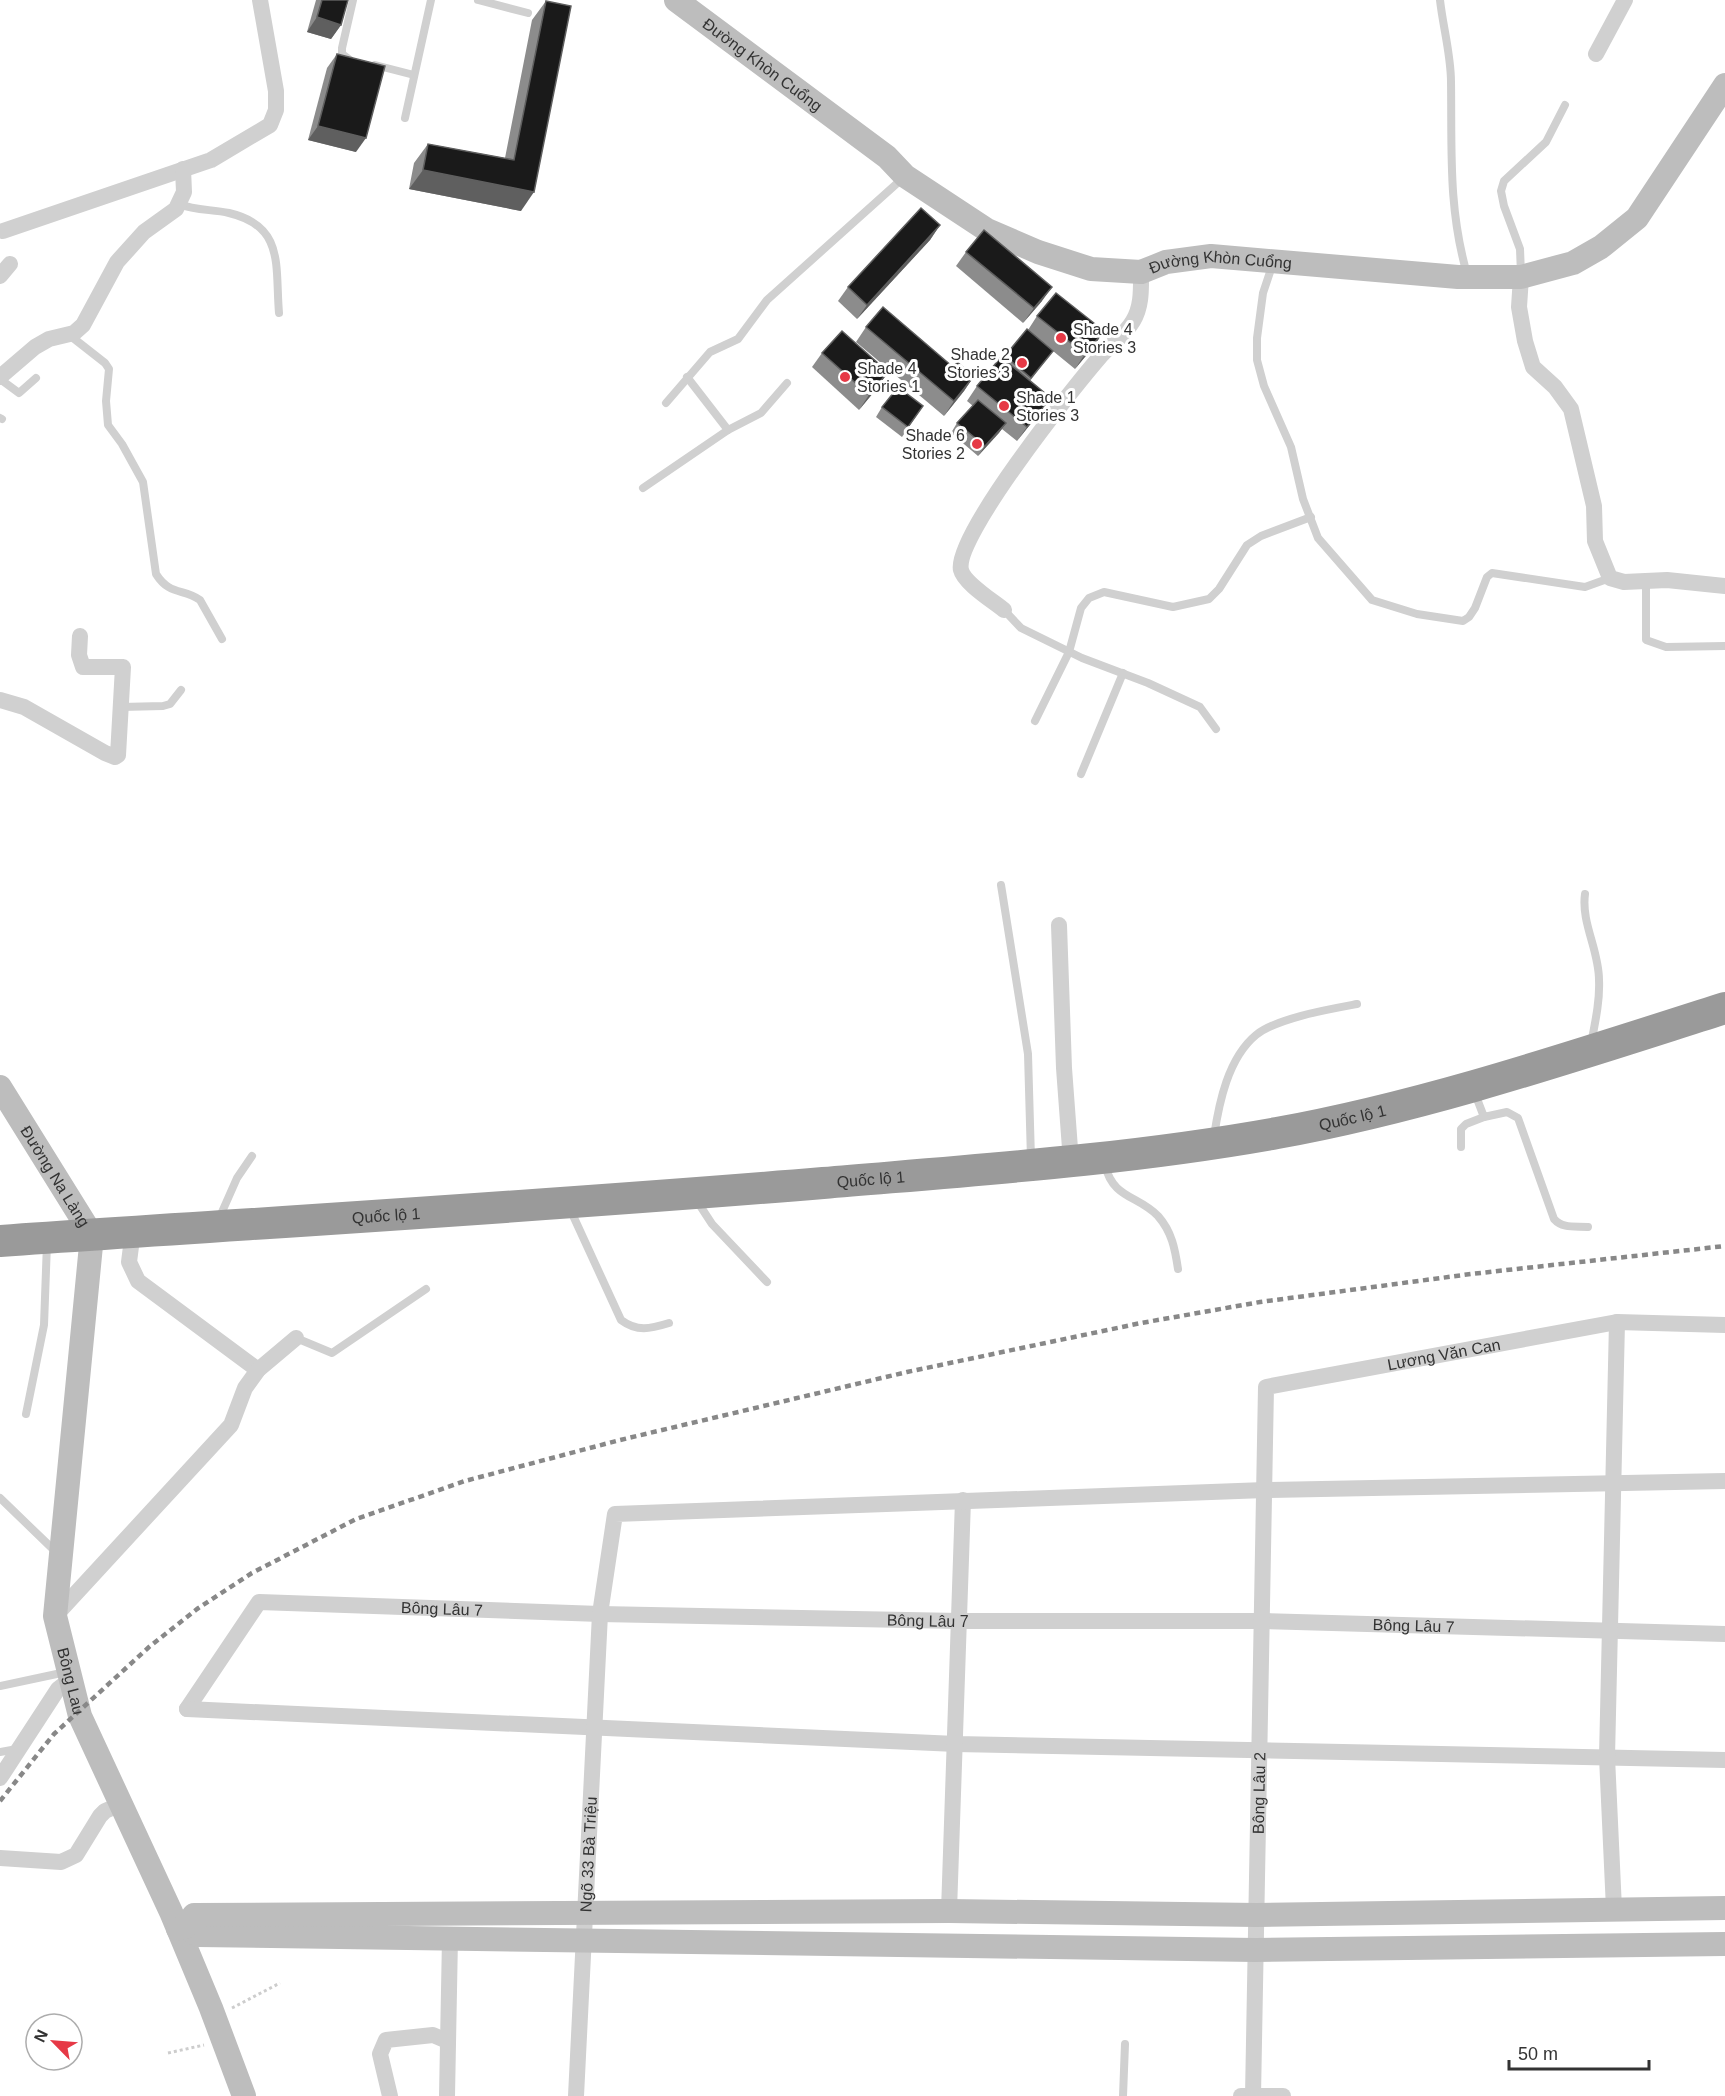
<svg xmlns="http://www.w3.org/2000/svg" width="1725" height="2096" font-family="Arial,sans-serif">
  <style>
    .lines { fill: none; stroke-linecap: round; stroke-linejoin: round }
    .path { stroke: #cdcdcd; stroke-width: 3; stroke-dasharray: 3 3; stroke-linecap: butt }
    .lane { stroke: #d0d0d0; stroke-width: 8 }
    .street { stroke: #d0d0d0; stroke-width: 16 }
    .secondary { stroke: #bdbdbd; stroke-width: 24 }
    .highway { stroke: #9a9a9a; stroke-width: 32 }
    .rail { stroke: #888; stroke-width: 4.5; stroke-dasharray: 6 4.5; stroke-linecap: butt }
    .wall { fill: #8c8c8c }
    .shaded-wall { fill: #5f5f5f }
    .building { fill: #1a1a1a; stroke: #5f5f5f; stroke-width: 1.5 }
    .poi-dot { fill: #e63946; stroke: #fff; stroke-width: 2 }
    .labels { text-anchor: middle; stroke-width: 6; stroke-linejoin: round; paint-order: stroke }
    .street-label { font-size: 16px; fill: #333; stroke: #fff }
    .poi-label { font-size: 16px; fill: #333; stroke: #fff; text-anchor: start }
  </style>
  <rect width="100%" height="100%" fill="#fff"/>
  <g class="lines">
    <g class="path">
      <polyline points="232,2008 280,1983"/>
      <polyline points="168,2053 204,2045"/>
    </g>
    <g class="lane">
      <polyline points="478,0 528,13"/>
      <path d="M1440 0C1443 27 1451 55 1451 82 1452 149 1448 208 1467 274"/>
      <polyline points="350,60 342,54 342,48 353,0"/>
      <polyline points="375,65 414,75"/>
      <polyline points="405,118 431,0"/>
      <path d="M179 204C196 211 212 209 229 213 285 226 275 266 279 313"/>
      <polyline points="1273,263 1263,293 1257,338 1257,360 1264,386 1291,447 1303,499 1318,538 1372,600 1417,614 1463,621 1469,617 1475,608 1487,577 1492,573 1585,587 1610,578"/>
      <polyline points="1521,274 1520,249 1504,206 1501,191 1504,181 1546,142 1565,105"/>
      <path d="M68 334 105 363 109 369 106 401 108 425 122 444 143 482 156 574C170 596 183 588 200 600L222 639"/>
      <polyline points="687,377 728,430"/>
      <polyline points="0,379 19,393 36,378"/>
      <polyline points="666,403 710,352 738,339 767,300 903,178"/>
      <polyline points="0,418 2,419"/>
      <polyline points="643,488 728,430 761,413 787,383"/>
      <polyline points="1646,580 1646,640 1666,647 1725,646"/>
      <polyline points="1004,610 1021,628 1082,658 1148,683 1200,707 1216,729"/>
      <polyline points="121,707 163,706 170,704 181,690"/>
      <polyline points="1035,721 1069,652 1081,608 1089,598 1104,592 1173,607 1209,599 1219,589 1247,545 1261,536 1311,517"/>
      <polyline points="1081,774 1123,673"/>
      <polyline points="1001,885 1028,1054 1031,1159"/>
      <path d="M1585 894C1581 923 1599 950 1599 980 1600 1001 1595 1023 1591 1044"/>
      <path d="M1474 1091 1484 1117 1507 1112 1518 1118 1554 1219C1563 1229 1575 1226 1588 1227"/>
      <path d="M1214 1136C1219 1103 1228 1058 1256 1035 1277 1018 1330 1009 1357 1004"/>
      <polyline points="1461,1147 1461,1129 1466,1124 1484,1117"/>
      <path d="M1105 1165C1113 1199 1138 1195 1158 1216 1172 1232 1175 1249 1178 1269"/>
      <polyline points="697,1201 712,1224 767,1282"/>
      <path d="M570 1209 621 1320C637 1332 650 1329 669 1323"/>
      <polyline points="218,1221 237,1178 252,1156"/>
      <polyline points="296,1338 332,1353 426,1289"/>
      <polyline points="26,1414 44,1325 47,1243"/>
      <polyline points="0,1498 56,1552"/>
      <polyline points="0,1686 66,1672"/>
      <polyline points="0,1752 17,1749"/>
      <polyline points="1123,2096 1125,2044"/>
    </g>
    <g class="street">
      <polyline points="1596,54 1625,0"/>
      <polyline points="3,231 211,160 270,125 276,110 276,91 260,0"/>
      <polyline points="0,276 10,264"/>
      <polyline points="1521,277 1519,307 1525,341 1533,367 1555,387 1571,409 1594,506 1595,541 1610,578 1624,582 1667,580 1725,586"/>
      <polyline points="0,377 35,347 49,339 74,333 83,325 117,262 144,232 176,209 184,192 183,169"/>
      <path d="M1004 610C993 601 964 583 961 570 953 538 1073 388 1099 358 1109 346 1125 335 1133 321 1142 306 1141 289 1141 272"/>
      <polyline points="0,700 24,707 105,753 115,757 118,755 123,667 83,667 79,655 80,636"/>
      <polyline points="1059,925 1064,1068 1071,1162"/>
      <polyline points="133,1231 129,1262 138,1281 258,1370"/>
      <polyline points="55,1616 231,1425 245,1388 258,1370 296,1338"/>
      <path id="s1" d="M187 1709 259 1602 600 1614 960 1621H1262L1725 1634"/>
      <polyline points="187,1709 956,1744 1725,1760"/>
      <polyline points="0,1778 58,1689 71,1679"/>
      <polyline points="0,1858 61,1862 76,1855 100,1816 105,1811 121,1804"/>
      <polyline points="1614,1909 1607,1757 1617,1322"/>
      <polyline points="949,1911 963,1500"/>
      <polyline points="390,2096 380,2054 386,2040 433,2035 447,2041"/>
      <polyline points="447,2096 450,1938"/>
      <path id="s2" d="M576 2096 600 1614 615 1514 1265 1490 1725 1481"/>
      <polyline points="1241,2096 1283,2096"/>
      <path id="s3" d="M1253 2096 1266 1387 1617 1322 1725 1325"/>
    </g>
    <g class="secondary">
      <path id="s4" d="M676 0 887 157 905 176 987 230 1038 252 1091 269 1141 272 1166 262 1211 256 1458 277H1521L1573 263 1601 247 1637 218 1725 85"/>
      <path id="s5" d="M0 1087 92 1235 55 1616 80 1716 171 1912 211 2008 244 2096"/>
      <polyline points="185,1927 198,1935 1256,1950 1725,1944"/>
      <polyline points="178,1929 185,1927 194,1915 949,1911 1257,1915 1725,1908"/>
    </g>
    <path class="highway" id="s6" d="M0 1241C274 1222 549 1206 823 1183 975 1170 1127 1160 1277 1133 1427 1106 1580 1054 1725 1008"/>
    <polyline class="rail" points="0,1801 54,1734 149,1647 197,1609 252,1573 356,1519 465,1481 620,1440 907,1372 1141,1323 1260,1302 1471,1274 1725,1246"/>
  </g>
  <g class="wall">
    <polygon points="316,0 348,0 341,25 331,39 307,32"/>
    <polygon points="546,1 521,211 409,189 414,163 428,144 505,158 532,20"/>
    <polygon points="337,54 356,152 308,140 327,68"/>
    <polygon points="940,225 930,240 857,319 838,301 848,287"/>
    <polygon points="966,252 1042,301 1023,323 956,266"/>
    <polygon points="1037,316 1104,331 1094,346 1075,369 1053,351 1030,381 1040,412 1017,441 1002,429 978,456 951,433 957,423 973,406 967,401 977,386 1003,359 1027,329 1028,330"/>
    <polygon points="866,327 953,367 974,376 964,391 944,416 856,342"/>
    <polygon points="822,353 878,387 859,410 812,367"/>
    <polygon points="923,406 902,437 876,417 882,407"/>
  </g>
  <g class="shaded-wall">
    <polygon points="317,17 341,25 331,39 307,32"/>
    <polygon points="318,126 366,138 356,152 308,140"/>
    <polygon points="423,170 534,192 521,211 409,189"/>
    <polygon points="940,225 930,240 857,319 867,305"/>
    <polygon points="1052,287 1042,301 1023,323 1034,308"/>
    <polygon points="1104,331 1094,346 1075,369 1085,354"/>
    <polygon points="888,372 878,387 859,410 869,395"/>
    <polygon points="974,376 964,391 944,416 954,401"/>
    <polygon points="1051,398 1040,412 1017,441 1027,427"/>
    <polygon points="1006,423 999,433 978,456 985,446"/>
  </g>
  <g class="building">
    <polygon points="322,0 348,0 341,25 317,17"/>
    <polygon points="546,1 571,6 534,192 423,170 428,144 514,160"/>
    <polygon points="337,54 385,66 366,138 318,126"/>
    <polygon points="921,208 940,225 867,305 848,287"/>
    <polygon points="984,230 1052,287 1034,308 966,252"/>
    <polygon points="1056,293 1104,331 1085,354 1037,316"/>
    <polygon points="883,307 953,367 957,362 974,376 954,401 866,327"/>
    <polygon points="1027,329 1053,351 1031,378 1005,356"/>
    <polygon points="842,331 888,372 869,395 822,353"/>
    <polygon points="1001,357 1051,398 1027,427 977,386"/>
    <polygon points="898,387 923,406 908,427 882,407"/>
    <polygon points="978,400 1006,423 985,446 957,423"/>
  </g>
  <g class="poi-dot">
    <circle cx="1061" cy="338" r="6"/>
    <circle cx="1022" cy="363" r="6"/>
    <circle cx="845" cy="377" r="6"/>
    <circle cx="1004" cy="406" r="6"/>
    <circle cx="977" cy="444" r="6"/>
  </g>
  <g class="labels">
    <g class="street-label">
      <text dy="6" stroke="none"><textPath href="#s4" startOffset="108">Đường Khòn Cuổng</textPath></text>
      <text dy="6" stroke="none"><textPath href="#s4" startOffset="630">Đường Khòn Cuổng</textPath></text>
      <text dy="6" stroke="none"><textPath href="#s6" startOffset="1359">Quốc lộ 1</textPath></text>
      <text dy="6" stroke="none"><textPath href="#s5" startOffset="105">Đường Na Làng</textPath></text>
      <text dy="6" stroke="none"><textPath href="#s6" startOffset="873">Quốc lộ 1</textPath></text>
      <text dy="6" stroke="none"><textPath href="#s6" startOffset="387">Quốc lộ 1</textPath></text>
      <text dy="6" stroke="none"><textPath href="#s3" startOffset="890">Lương Văn Can</textPath></text>
      <text dy="6" stroke="none"><textPath href="#s1" startOffset="312">Bông Lâu 7</textPath></text>
      <text dy="6" stroke="none"><textPath href="#s1" startOffset="798">Bông Lâu 7</textPath></text>
      <text dy="6" stroke="none"><textPath href="#s1" startOffset="1284">Bông Lâu 7</textPath></text>
      <text dy="6" stroke="none"><textPath href="#s5" startOffset="624">Bông Lau</textPath></text>
      <text dy="6" stroke="none"><textPath href="#s3" startOffset="303">Bông Lâu 2</textPath></text>
      <text dy="6" stroke="none"><textPath href="#s2" startOffset="242">Ngõ 33 Bà Triệu</textPath></text>
    </g>
    <g class="poi-label">
      <text x="1073" y="335">Shade 4<tspan x="1073" dy="18">Stories 3</tspan></text>
      <text x="1010" y="360" text-anchor="end">Shade 2<tspan x="1010" dy="18">Stories 3</tspan></text>
      <text x="857" y="374">Shade 4<tspan x="857" dy="18">Stories 1</tspan></text>
      <text x="1016" y="403">Shade 1<tspan x="1016" dy="18">Stories 3</tspan></text>
      <text x="965" y="441" text-anchor="end">Shade 6<tspan x="965" dy="18">Stories 2</tspan></text>
    </g>
  </g>
  <g transform="translate(54 2042) rotate(295)"><circle r="28" fill="#ffffff" stroke="#adadad" stroke-width="1.5"/>
  <path d="M0-4.5L10 22L0 15L-10 22Z" fill="#e63946"/>
  <text y="-9" font-size="16" font-weight="bold" text-anchor="middle" fill="#333333">N</text>
  </g>
  <path d="M1509 2060v9h140v-9" fill="none" stroke="#333333" stroke-width="3"/>
  <text x="1518" y="2060" font-size="18" fill="#333333" stroke="#ffffff" stroke-width="4.5" paint-order="stroke">50 m</text>
</svg>
